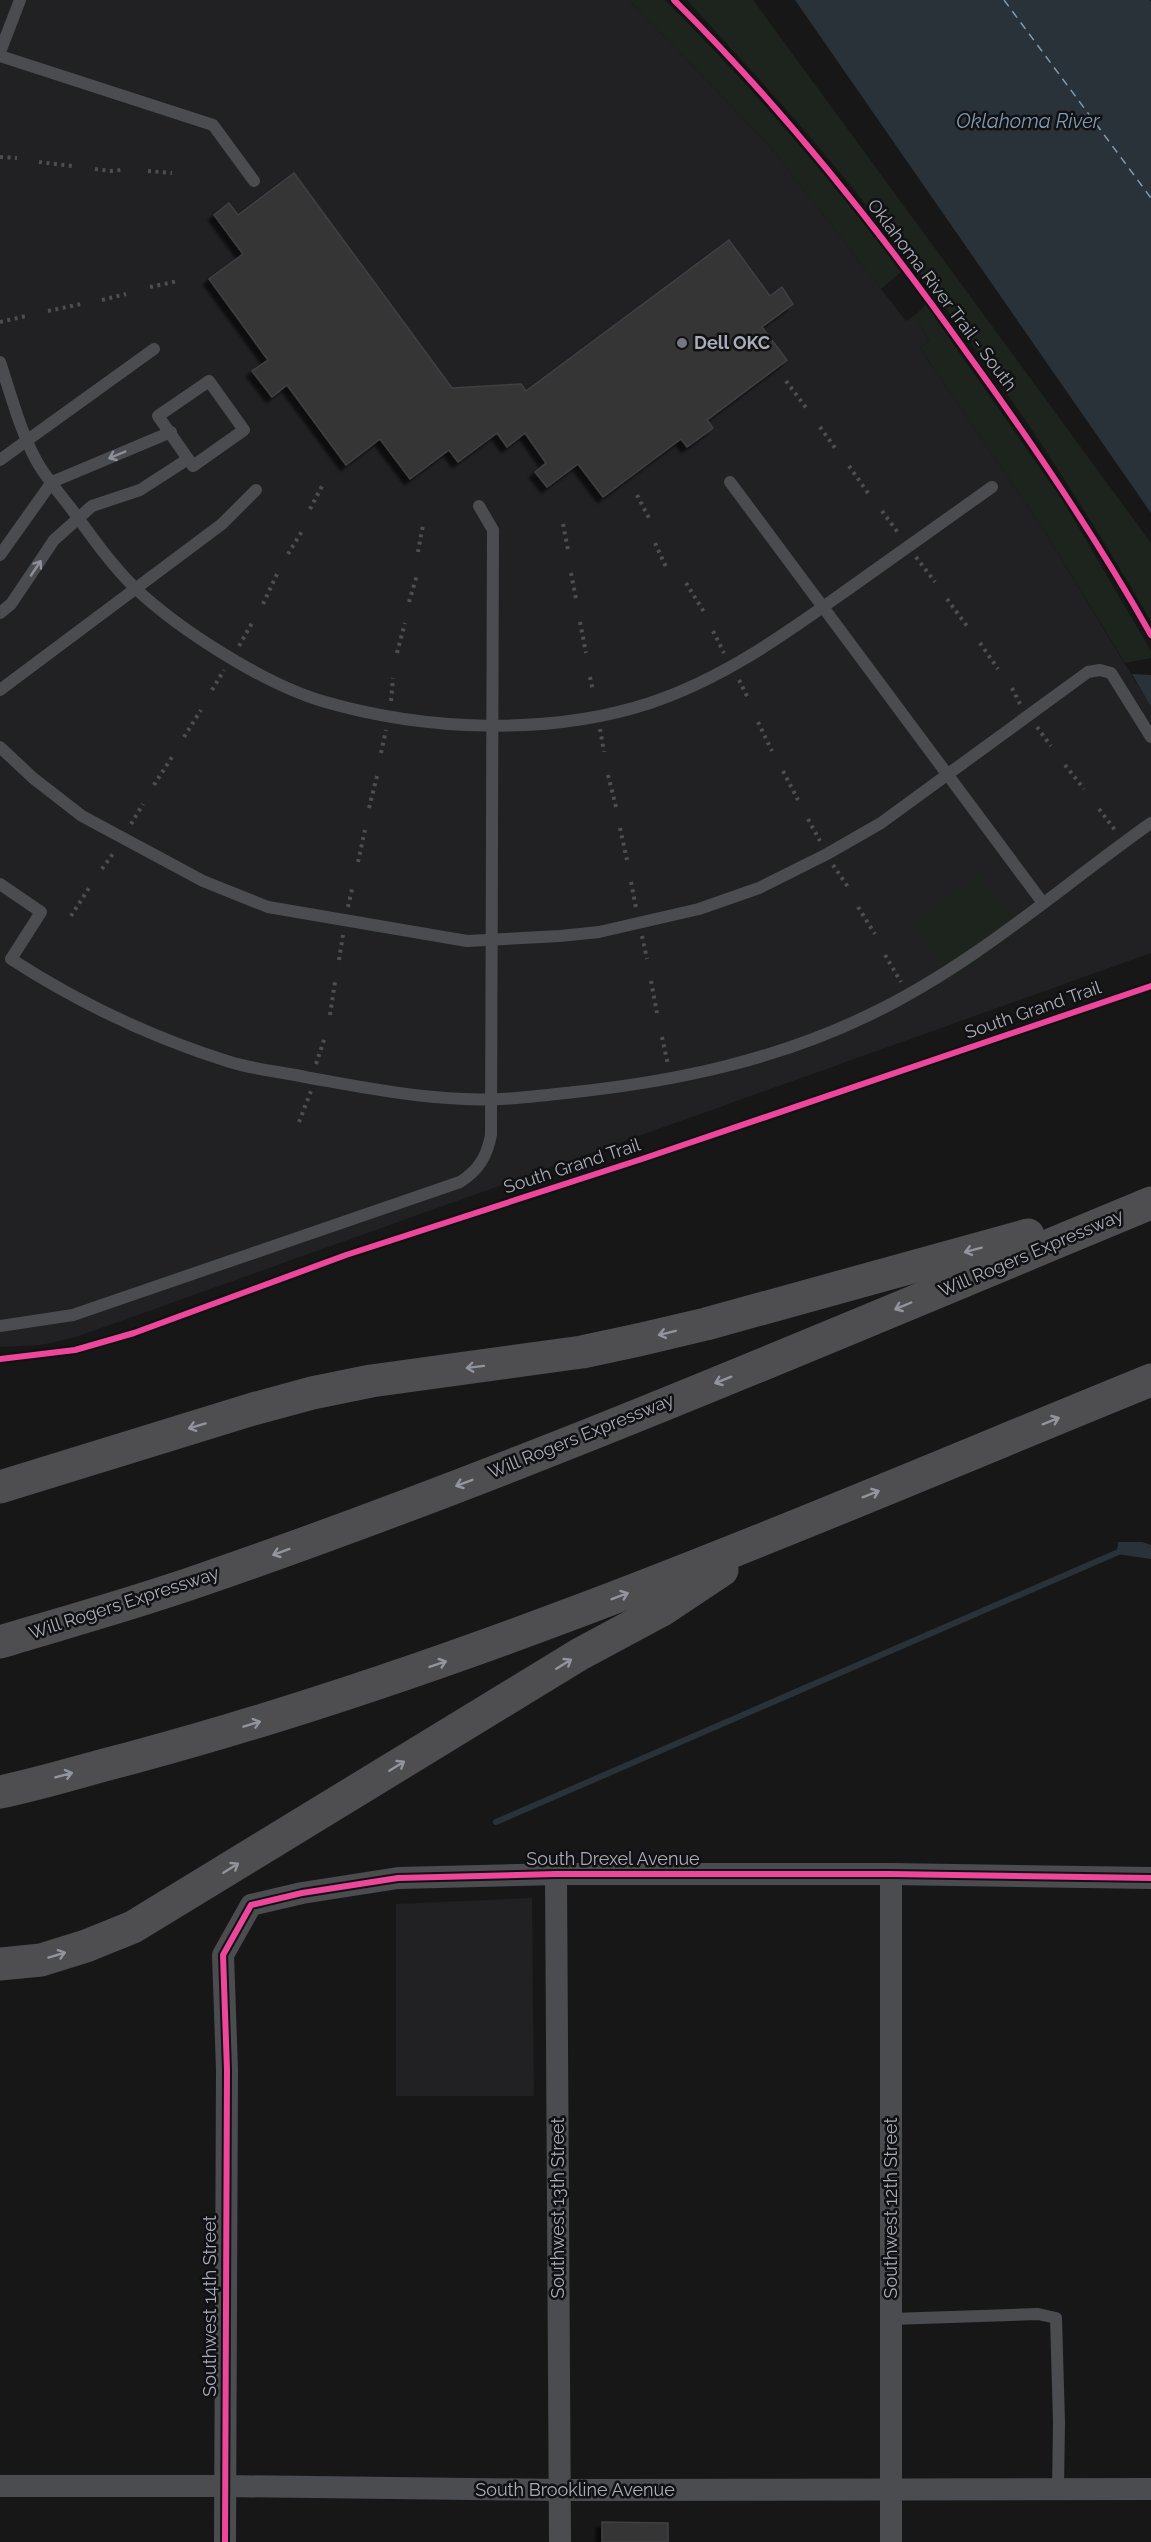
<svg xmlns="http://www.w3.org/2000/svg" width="1151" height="2542" font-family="Raleway,sans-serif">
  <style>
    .built { fill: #212123 }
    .green { fill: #1d241e }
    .water { fill: #2a3239 }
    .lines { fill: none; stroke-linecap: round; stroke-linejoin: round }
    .stream { stroke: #2a3239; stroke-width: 6 }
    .ferry { stroke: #7f9bb3; stroke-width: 1.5; stroke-dasharray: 8 6; stroke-linecap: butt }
    .building { fill: #353536; stroke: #3f4043; stroke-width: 1.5; filter: url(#shadow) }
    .path { stroke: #4d4e52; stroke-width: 4; stroke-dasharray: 3 4.5; stroke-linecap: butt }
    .lane { stroke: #4b4c50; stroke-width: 12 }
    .street { stroke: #4b4c50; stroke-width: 22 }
    .highway { stroke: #4e4e51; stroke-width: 33 }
    .cycleway-casing { stroke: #111113; stroke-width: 10 }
    .cycleway { stroke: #ed469a; stroke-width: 6 }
    .oneway { stroke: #8c9099 }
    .oneway2 { stroke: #92959e }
    .poi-dot { fill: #757880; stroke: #111113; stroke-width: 2 }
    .labels { text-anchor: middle; stroke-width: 5; stroke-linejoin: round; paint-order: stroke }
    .street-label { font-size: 18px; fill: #a8adb8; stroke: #111113 }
    .poi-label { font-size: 18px; font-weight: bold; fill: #a8adb8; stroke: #111113; text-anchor: start }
    .water-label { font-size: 20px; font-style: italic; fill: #7f9bb3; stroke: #111113 }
  </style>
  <defs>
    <filter id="shadow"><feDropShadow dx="-5.5" dy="5.5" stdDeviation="1.5" flood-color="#0009"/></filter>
  </defs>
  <rect width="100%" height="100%" fill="#171717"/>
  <g class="built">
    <polygon points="0,0 629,0 769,145 906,321 915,315 929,340 920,348 1045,532 1151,707 1151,953 76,1337 41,1345 0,1347"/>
    <polygon points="532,1898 534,2096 396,2096 396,1904"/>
  </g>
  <g class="green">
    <path d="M629 0H665C750 85 829 176 901 272L881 289 769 145Z"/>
    <path d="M687 0H753L1151 543V621C1058 460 951 306 832 163 786 107 736 54 687 0Z"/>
    <polygon points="926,305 1063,501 1151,651 1151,658 1125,663 1045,532 920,348 929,340 915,315"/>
    <polygon points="980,874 1020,929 954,979 912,924"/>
  </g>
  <g class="water">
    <polygon points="795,0 1149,0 1151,2 1151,513"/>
    <polygon points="1132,674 1151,675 1151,707"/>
    <polygon points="1118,1542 1142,1542 1151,1545 1151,1559 1117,1554"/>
  </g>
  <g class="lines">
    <polyline class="stream" points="496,1822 1123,1550"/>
    <polyline class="ferry" points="1004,0 1151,198"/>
  </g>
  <g class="building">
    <polygon points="294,173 452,388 521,384 526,391 729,240 770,296 782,287 793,304 762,327 787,360 707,420 713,428 687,447 681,439 603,497 578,464 547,487 535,472 546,463 525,433 507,447 497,433 458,462 449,450 410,479 380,439 346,465 287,385 272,397 252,371 268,360 209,279 243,254 214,215 229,203 238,215"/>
    <polygon points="602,2522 668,2523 668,2542 602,2542"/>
  </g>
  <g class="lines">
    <g class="path">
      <polyline points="0,157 17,158"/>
      <polyline points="39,162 72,166"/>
      <polyline points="95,169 111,171 121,170"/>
      <polyline points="148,171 172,173"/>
      <polyline points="150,287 178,281"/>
      <polyline points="102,300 126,294"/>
      <polyline points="48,311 81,304"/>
      <polyline points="0,322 26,316"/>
      <polyline points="786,381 807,409"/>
      <polyline points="820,427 835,448"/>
      <polyline points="849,466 868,493"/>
      <polyline points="637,495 650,520"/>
      <polyline points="310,509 322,486"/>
      <polyline points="882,511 899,534"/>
      <polyline points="563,524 568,550"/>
      <polyline points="655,543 666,567"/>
      <polyline points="418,552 423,525"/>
      <polyline points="288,554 302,531"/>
      <polyline points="916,557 935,582"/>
      <polyline points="571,573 576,599"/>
      <polyline points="686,583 704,612"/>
      <polyline points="947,599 967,626"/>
      <polyline points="409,602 417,575"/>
      <polyline points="263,604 277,574"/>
      <polyline points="580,622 586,653"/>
      <polyline points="713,631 724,653"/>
      <polyline points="980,643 998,669"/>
      <polyline points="239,646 252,623"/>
      <polyline points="397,653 405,623"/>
      <polyline points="590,677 593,691"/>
      <polyline points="739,680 749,700"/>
      <polyline points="1012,688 1020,704"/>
      <polyline points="212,690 224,670"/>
      <polyline points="391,701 393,678"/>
      <polyline points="758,722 772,751"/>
      <polyline points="1037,727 1051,746"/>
      <polyline points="600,729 604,752"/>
      <polyline points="184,737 201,710"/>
      <polyline points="381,753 386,730"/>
      <polyline points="1065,765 1084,789"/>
      <polyline points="783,771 798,800"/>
      <polyline points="608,775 616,807"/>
      <polyline points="154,785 172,757"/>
      <polyline points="369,808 377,776"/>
      <polyline points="1099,809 1115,830"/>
      <polyline points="808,819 820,841"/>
      <polyline points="131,824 143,804"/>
      <polyline points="620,828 627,860"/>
      <polyline points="358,862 365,830"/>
      <polyline points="833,865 848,887"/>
      <polyline points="102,869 115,851"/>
      <polyline points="631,882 636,908"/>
      <polyline points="348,907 353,885"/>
      <polyline points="858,907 875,934"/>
      <polyline points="71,916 89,888"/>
      <polyline points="642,936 647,959"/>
      <polyline points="885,955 901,982"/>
      <polyline points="339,960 343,935"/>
      <polyline points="651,981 657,1013"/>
      <polyline points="330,1015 335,982"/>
      <polyline points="662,1037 668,1065"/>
      <polyline points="316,1064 325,1037"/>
      <polyline points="299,1122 311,1091"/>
    </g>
    <g class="lane">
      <polyline points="0,52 20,0"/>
      <polyline points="0,56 213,125 254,181"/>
      <path d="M0 362C11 395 20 430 36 460 47 480 63 497 76 515 94 540 112 565 134 587 178 629 264 684 322 701 424 731 549 736 650 703 723 679 785 634 847 590 895 556 944 521 992 487"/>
      <polygon points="209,381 244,430 193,466 158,416"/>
      <polyline points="0,460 154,349"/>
      <polyline points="730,482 1043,903"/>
      <polyline points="0,555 52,482 171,432"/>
      <polyline points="0,613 11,604 54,540 92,506 140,490 188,459"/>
      <polyline points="0,690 222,524 256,490"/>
      <polyline points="0,747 33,778 82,816 203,881 268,907 467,941 560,936 599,932 699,909 759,888 827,854 881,823 1088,672 1100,670 1111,673 1151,737"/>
      <path d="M0 884 41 912 11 959C79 1003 153 1038 230 1062 256 1070 284 1072 310 1078 361 1087 412 1097 464 1099 501 1101 538 1096 575 1092 677 1081 776 1060 869 1015 972 966 1058 889 1151 823"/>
      <path d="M0 1326 73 1315 460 1182C479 1170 487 1156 491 1135L493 530 479 506"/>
      <polyline points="891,2319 1038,2314 1056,2318 1059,2422 1058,2490"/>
    </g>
    <g class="street">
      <polyline points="556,1874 560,2542"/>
      <polyline points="0,2486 224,2486 561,2490 1151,2489"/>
      <polyline points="225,2542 227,2070 223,1955 251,1905 302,1893 398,1878 556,1874 891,1874 1151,1878"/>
      <polyline points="891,2542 891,1874"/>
    </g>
    <g class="highway">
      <polyline points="0,1487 253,1409 312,1393 371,1381 582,1352 638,1340 706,1324 1028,1235"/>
      <path d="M0 1642C67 1622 135 1603 201 1580 523 1469 837 1333 1151 1203"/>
      <path d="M0 1792C44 1783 87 1769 131 1758 482 1664 815 1517 1151 1380"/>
      <polyline points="0,1964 41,1960 86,1946 133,1927 580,1654 662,1610 722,1570"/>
    </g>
    <defs>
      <g id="cycleway">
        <path d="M674 0C783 108 878 228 967 353 1033 444 1096 537 1151 635"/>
        <polyline points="0,1359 75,1350 134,1333 346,1255 642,1159 1151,986"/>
        <polyline points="225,2542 227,2070 223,1955 251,1905 302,1893 398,1878 556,1874 891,1874 1151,1878"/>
      </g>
    </defs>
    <use href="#cycleway" class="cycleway-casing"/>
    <use href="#cycleway" class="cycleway"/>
  </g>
  <defs><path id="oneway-shaft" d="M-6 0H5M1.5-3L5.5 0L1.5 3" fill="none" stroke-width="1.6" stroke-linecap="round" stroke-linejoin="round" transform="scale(1.5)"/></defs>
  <g class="oneway">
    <use href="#oneway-shaft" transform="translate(117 455) rotate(157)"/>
    <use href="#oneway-shaft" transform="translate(36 568) rotate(-56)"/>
  </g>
  <g class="oneway2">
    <use href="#oneway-shaft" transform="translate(973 1250) rotate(165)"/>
    <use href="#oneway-shaft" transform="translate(903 1306) rotate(157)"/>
    <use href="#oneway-shaft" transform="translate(667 1333) rotate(166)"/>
    <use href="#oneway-shaft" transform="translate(475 1367) rotate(173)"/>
    <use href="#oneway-shaft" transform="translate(723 1380) rotate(158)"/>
    <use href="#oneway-shaft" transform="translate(1051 1421) rotate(-22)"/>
    <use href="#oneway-shaft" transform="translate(197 1426) rotate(163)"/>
    <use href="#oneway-shaft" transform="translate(464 1483) rotate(159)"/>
    <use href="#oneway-shaft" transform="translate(871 1494) rotate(-22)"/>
    <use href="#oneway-shaft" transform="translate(281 1552) rotate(160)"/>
    <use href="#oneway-shaft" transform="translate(620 1596) rotate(-21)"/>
    <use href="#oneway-shaft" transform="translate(438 1664) rotate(-19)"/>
    <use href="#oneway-shaft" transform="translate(564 1664) rotate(-32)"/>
    <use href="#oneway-shaft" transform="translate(252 1724) rotate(-17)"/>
    <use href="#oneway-shaft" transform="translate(397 1766) rotate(-32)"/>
    <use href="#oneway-shaft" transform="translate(64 1775) rotate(-15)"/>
    <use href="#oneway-shaft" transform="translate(231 1868) rotate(-32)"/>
    <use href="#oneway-shaft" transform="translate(57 1955) rotate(-17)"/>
  </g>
  <circle class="poi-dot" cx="682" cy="343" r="6"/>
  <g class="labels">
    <g class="street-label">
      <text transform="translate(942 295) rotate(53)" y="6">Oklahoma River Trail - South</text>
      <text transform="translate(1033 1010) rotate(-19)" y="6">South Grand Trail</text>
      <text transform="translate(572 1166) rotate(-18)" y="6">South Grand Trail</text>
      <text transform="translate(1031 1253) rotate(-23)" y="6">Will Rogers Expressway</text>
      <text transform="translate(581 1436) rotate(-22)" y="6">Will Rogers Expressway</text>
      <text transform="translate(124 1603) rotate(-18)" y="6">Will Rogers Expressway</text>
      <text x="613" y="1865">South Drexel Avenue</text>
      <text transform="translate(558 2208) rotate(-90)" y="6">Southwest 13th Street</text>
      <text transform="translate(891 2208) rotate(-90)" y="6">Southwest 12th Street</text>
      <text transform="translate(210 2306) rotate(-90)" y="6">Southwest 14th Street</text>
      <text x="575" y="2496">South Brookline Avenue</text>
    </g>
    <g class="poi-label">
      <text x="694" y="349">Dell OKC</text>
    </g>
    <g class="water-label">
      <text x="1028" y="128">Oklahoma River</text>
    </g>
  </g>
</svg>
